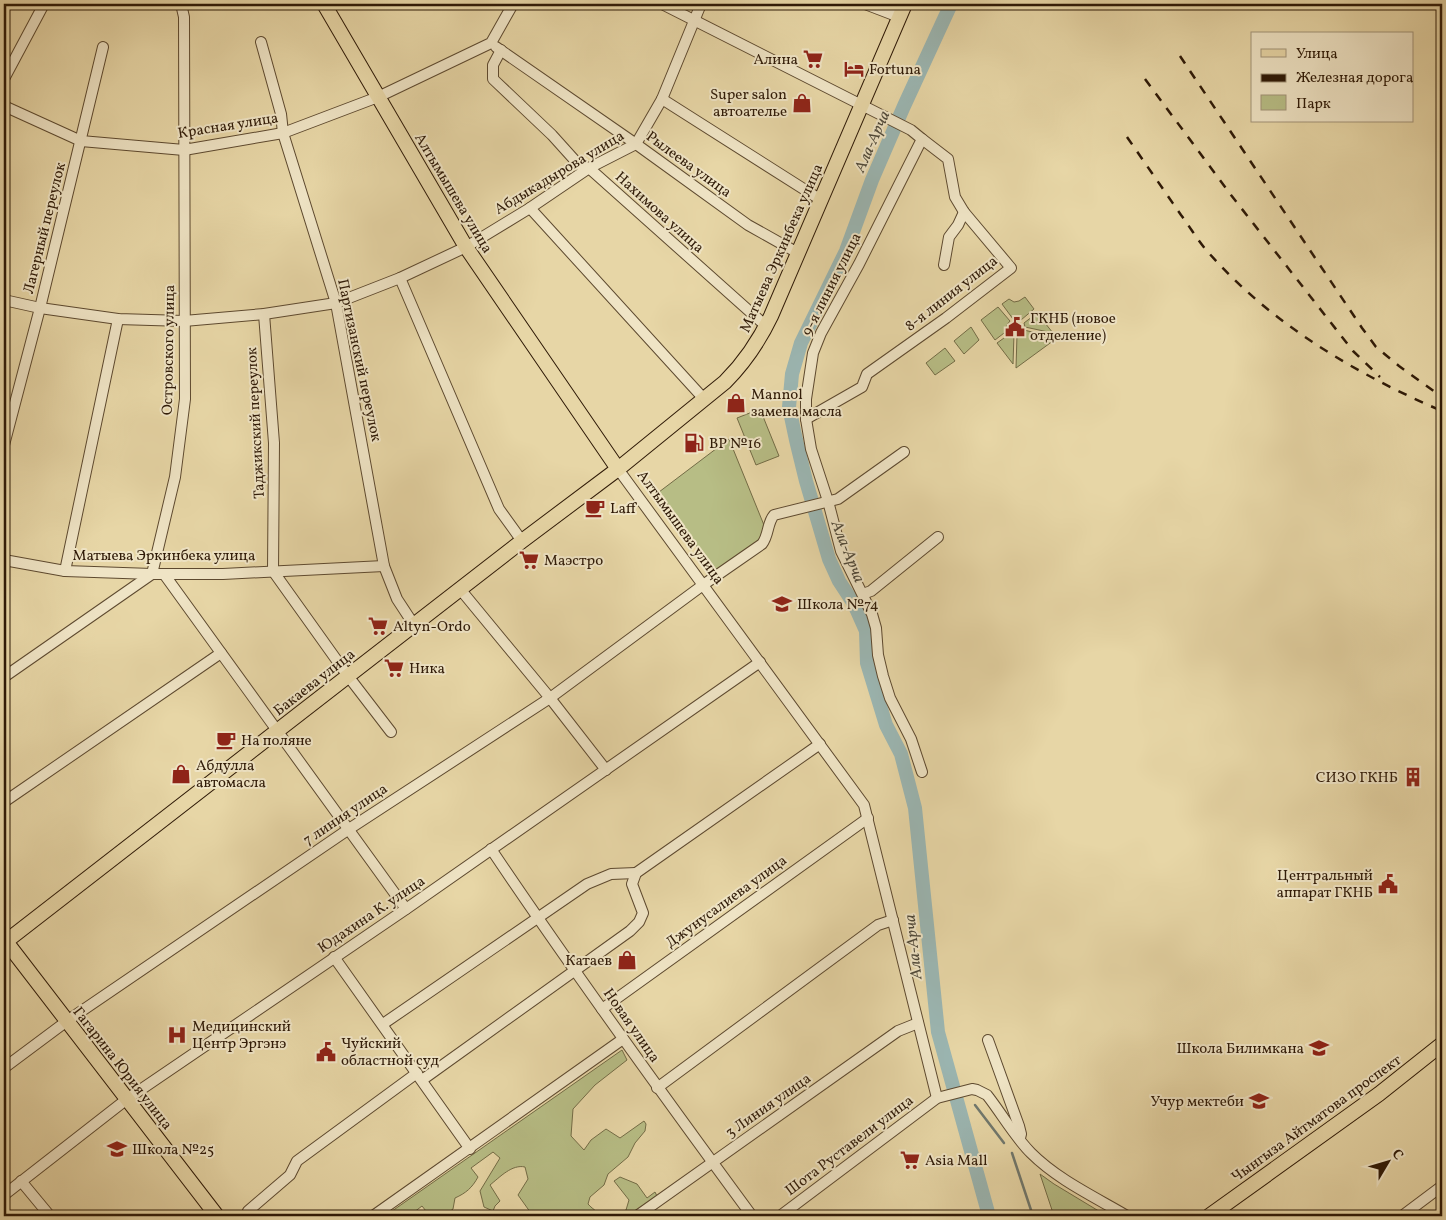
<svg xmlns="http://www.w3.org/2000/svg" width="1446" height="1220" font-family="Vollkorn,serif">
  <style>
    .green { fill: #b7bd85; stroke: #736c46 }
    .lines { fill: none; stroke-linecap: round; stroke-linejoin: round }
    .stream { stroke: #70786e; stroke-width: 2.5 }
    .river { stroke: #9bb6b2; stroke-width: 14 }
    .minor-casing { stroke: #5d492f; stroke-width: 12 }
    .major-casing { stroke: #2f1a07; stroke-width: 16 }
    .minor { stroke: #efe4c5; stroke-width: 10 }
    .major { stroke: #e7d6a6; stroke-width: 14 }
    .rail { stroke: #2f1a07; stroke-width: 2.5; stroke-dasharray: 9 9; stroke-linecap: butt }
    .labels { text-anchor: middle; stroke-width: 4; stroke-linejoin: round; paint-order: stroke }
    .poi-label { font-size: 15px; fill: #2f1a07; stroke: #efe4c5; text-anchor: start }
    .street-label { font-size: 15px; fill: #2f1a07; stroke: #efe4c5 }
    .water-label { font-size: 16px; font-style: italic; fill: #4f493a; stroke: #efe4c5 }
  </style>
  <rect width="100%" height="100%" fill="#e7d6a6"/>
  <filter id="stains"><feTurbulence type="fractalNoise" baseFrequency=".004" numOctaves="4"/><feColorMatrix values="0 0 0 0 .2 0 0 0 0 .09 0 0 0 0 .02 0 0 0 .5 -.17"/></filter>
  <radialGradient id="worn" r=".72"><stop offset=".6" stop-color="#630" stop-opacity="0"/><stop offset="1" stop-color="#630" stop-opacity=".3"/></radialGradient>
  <g class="green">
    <polygon points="1025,297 1034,309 1021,320 1018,318 1013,319 1002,304 1009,299 1014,302 1019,301"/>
    <polygon points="998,307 1010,321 1007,325 1008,330 995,340 981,320"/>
    <polygon points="1037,313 1053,333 1025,327 1024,323"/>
    <polygon points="971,327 979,340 964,354 954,341"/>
    <polygon points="1024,330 1057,338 1016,368 1017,335"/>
    <polygon points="1011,333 1014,334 1013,364 997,343"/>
    <polygon points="945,348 955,361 935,375 926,363"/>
    <polygon points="760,409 779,456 756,465 737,418"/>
    <polygon points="729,439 768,535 714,571 659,492"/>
    <path d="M622 1050 627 1060 595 1085 573 1109 571 1136 584 1150 591 1140 606 1129 620 1138 644 1121 646 1124 645 1131 635 1143 628 1157 608 1174 604 1185 590 1197 588 1204C599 1216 612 1219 626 1210L629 1200 614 1181 620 1177 637 1184 647 1198 655 1192 657 1196 630 1216H545L544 1215 533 1216 518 1195 528 1179 525 1167C512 1164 500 1177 490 1185L500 1201 495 1206 493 1211 484 1207 480 1191 500 1158 493 1152 471 1168 478 1177C472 1188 466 1193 455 1198L453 1209 444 1216H430L422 1206 409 1216H385Z"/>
    <polygon points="1040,1174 1054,1184 1107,1216 1054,1216"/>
  </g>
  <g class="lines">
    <g class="stream">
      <polyline points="975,1105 1004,1143"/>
      <polyline points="1012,1153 1033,1216"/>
    </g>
    <polyline class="river" points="951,4 904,106 872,180 846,251 801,343 792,374 789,407 796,440 806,481 829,559 839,581 854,604 866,631 867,663 886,725 901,754 915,808 938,1032 989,1216"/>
    <defs>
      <g id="minor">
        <polyline points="662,4 911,130 922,139 859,264 821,333 813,353 806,399 806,419 811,449 828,501 841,551 872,614 876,628 878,655 883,676 890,698 911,739 922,772"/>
        <polyline points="865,4 899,17"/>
        <polyline points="261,42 281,114 283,133 336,303 384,566 397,599 414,625"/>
        <polyline points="496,47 636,144 748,225 798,253"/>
        <polyline points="501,50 493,65 493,79 552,135 579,165 589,168 766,326"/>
        <polyline points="4,79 44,4"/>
        <polyline points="662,99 821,200"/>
        <polyline points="4,106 81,141 184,150 283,133 378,97 491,43 513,4"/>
        <polyline points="530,208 704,399"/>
        <polyline points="944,265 949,237 958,225 964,212"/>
        <polyline points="400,278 499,509 522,541"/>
        <polyline points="4,300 40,308 118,319 184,321 264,314 336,303 400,278 466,247 530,208 589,168 636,144 662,99 701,4"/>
        <polyline points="264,314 274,443 273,571 348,676 391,732"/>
        <polyline points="806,419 862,387 867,374 946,318 1011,268 964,212 955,197 948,159 922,139"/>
        <polyline points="4,445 40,308 103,47"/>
        <polyline points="618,469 864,805 937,1098"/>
        <polyline points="4,560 65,571 152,574 223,574 384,566"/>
        <polyline points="65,571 118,319"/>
        <polyline points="164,574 406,909"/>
        <polyline points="460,589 550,698 606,770"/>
        <polyline points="863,594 871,591 938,537"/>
        <polyline points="4,677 152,574 175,477 185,399 184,17 181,4"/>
        <polyline points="4,802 221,653"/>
        <path d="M491 849C575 974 663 1095 752 1216"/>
        <polyline points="334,957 470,1149"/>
        <polyline points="602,1009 868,818"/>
        <polyline points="383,1024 587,884 611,874 636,873"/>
        <polyline points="988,1040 1019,1126 1021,1134 1020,1138"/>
        <path d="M4 1068 67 1021 349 829 550 698 703 585 762 544C769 535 767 523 774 515L838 499 904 452"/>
        <polyline points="422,1080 630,931 639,922 643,913 632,884 636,873 820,744"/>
        <polyline points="657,1088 878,925 893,920"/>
        <polyline points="21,1181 50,1216"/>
        <polyline points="4,1195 127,1099 406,909 760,662"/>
        <polyline points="246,1216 248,1211 290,1175 297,1161 417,1073"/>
        <polyline points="373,1216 623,1039"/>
        <polyline points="637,1216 898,1031 918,1023"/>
        <path d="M780 1216 937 1098 972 1089 977 1090 987 1095C1002 1114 1014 1136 1031 1153 1058 1180 1095 1197 1127 1216"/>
        <polyline points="1402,1216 1442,1186"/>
      </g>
      <g id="major">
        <polyline points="324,4 466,247 618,469"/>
        <polyline points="4,939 217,1216"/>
        <path d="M4 943 522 541 618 469 725 382C745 362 759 341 771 316L905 4"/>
        <polyline points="1209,1216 1379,1094 1442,1044"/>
      </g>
    </defs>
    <use href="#minor" class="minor-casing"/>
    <use href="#major" class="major-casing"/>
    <use href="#minor" class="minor"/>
    <use href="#major" class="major"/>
    <g class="rail">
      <polyline points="1180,56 1362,328 1376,347 1399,366 1442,397"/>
      <polyline points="1145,79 1231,195 1353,351 1380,377"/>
      <path d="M1127 137C1145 163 1163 189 1181 215 1190 227 1198 241 1208 252 1271 324 1356 374 1442 411"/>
    </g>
  </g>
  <defs>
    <symbol id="supermarket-bare" viewBox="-9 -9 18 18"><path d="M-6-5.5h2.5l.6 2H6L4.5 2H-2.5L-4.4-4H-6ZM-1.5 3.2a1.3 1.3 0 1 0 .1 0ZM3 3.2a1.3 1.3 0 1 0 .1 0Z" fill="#8f2418" stroke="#efe4c5" stroke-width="2.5" paint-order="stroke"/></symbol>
    <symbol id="hotel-bare" viewBox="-9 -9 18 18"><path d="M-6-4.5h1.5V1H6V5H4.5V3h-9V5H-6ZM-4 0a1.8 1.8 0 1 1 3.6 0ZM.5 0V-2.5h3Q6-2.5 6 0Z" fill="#8f2418" stroke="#efe4c5" stroke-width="2.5" paint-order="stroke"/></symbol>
    <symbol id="shop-bare" viewBox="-9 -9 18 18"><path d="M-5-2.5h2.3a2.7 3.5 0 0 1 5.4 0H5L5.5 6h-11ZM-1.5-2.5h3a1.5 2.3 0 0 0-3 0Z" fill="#8f2418" stroke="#efe4c5" stroke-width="2.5" paint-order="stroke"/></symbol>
    <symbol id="civic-bare" viewBox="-9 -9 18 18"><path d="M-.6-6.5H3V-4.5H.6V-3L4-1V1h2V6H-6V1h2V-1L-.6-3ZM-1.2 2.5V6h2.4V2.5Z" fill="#8f2418" stroke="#efe4c5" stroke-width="2.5" paint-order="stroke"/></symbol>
    <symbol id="fuel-bare" viewBox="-9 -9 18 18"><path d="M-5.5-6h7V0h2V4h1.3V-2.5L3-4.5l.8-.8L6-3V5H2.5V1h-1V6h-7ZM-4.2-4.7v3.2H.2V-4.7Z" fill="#8f2418" stroke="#efe4c5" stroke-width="2.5" paint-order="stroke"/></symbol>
    <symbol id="cafe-bare" viewBox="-9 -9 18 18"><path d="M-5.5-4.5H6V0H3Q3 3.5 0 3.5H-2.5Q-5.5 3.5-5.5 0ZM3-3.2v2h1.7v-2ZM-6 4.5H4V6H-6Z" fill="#8f2418" stroke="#efe4c5" stroke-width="2.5" paint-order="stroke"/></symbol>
    <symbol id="school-bare" viewBox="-9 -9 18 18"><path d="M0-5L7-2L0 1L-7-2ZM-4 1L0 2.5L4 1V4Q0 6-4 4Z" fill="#8f2418" stroke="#efe4c5" stroke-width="2.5" paint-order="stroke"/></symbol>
    <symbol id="building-bare" viewBox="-9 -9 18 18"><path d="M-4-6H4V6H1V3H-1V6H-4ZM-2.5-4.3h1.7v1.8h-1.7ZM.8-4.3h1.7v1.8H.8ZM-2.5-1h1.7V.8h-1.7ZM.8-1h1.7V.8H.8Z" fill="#8f2418" stroke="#efe4c5" stroke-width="2.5" paint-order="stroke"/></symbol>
    <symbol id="hospital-bare" viewBox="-9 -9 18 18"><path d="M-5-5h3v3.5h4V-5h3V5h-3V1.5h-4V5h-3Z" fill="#8f2418" stroke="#efe4c5" stroke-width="2.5" paint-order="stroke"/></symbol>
  </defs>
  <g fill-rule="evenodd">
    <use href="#supermarket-bare" x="799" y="45" width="28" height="28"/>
    <use href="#hotel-bare" x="840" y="55" width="28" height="28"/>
    <use href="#shop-bare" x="788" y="89" width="28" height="28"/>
    <use href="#civic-bare" x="1001" y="313" width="28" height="28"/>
    <use href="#shop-bare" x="722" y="389" width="28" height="28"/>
    <use href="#fuel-bare" x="680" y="429" width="28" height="28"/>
    <use href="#cafe-bare" x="581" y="494" width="28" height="28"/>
    <use href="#supermarket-bare" x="515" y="546" width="28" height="28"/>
    <use href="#school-bare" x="768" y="590" width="28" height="28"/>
    <use href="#supermarket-bare" x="364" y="612" width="28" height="28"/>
    <use href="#supermarket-bare" x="380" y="654" width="28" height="28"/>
    <use href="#cafe-bare" x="212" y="726" width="28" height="28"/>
    <use href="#shop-bare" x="167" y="760" width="28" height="28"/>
    <use href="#building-bare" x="1399" y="763" width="28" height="28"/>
    <use href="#civic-bare" x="1374" y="870" width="28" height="28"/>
    <use href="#shop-bare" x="613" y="946" width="28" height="28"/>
    <use href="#hospital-bare" x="163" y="1021" width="28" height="28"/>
    <use href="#school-bare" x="1305" y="1034" width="28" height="28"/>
    <use href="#civic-bare" x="312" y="1038" width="28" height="28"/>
    <use href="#school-bare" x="1245" y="1087" width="28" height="28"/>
    <use href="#school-bare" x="103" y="1135" width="28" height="28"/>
    <use href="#supermarket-bare" x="896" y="1146" width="28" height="28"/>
  </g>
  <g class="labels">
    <g class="poi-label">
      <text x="798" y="64" text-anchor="end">Алина</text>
      <text x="869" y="74">Fortuna</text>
      <text x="787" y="99" text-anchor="end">Super salon<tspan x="787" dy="17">автоателье</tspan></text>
      <text x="1030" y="323">ГКНБ (новое<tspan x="1030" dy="17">отделение)</tspan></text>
      <text x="751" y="399">Mannol<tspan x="751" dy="17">замена масла</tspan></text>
      <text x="709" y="448">BP №16</text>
      <text x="610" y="513">Laff</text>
      <text x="544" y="565">Маэстро</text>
      <text x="797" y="609">Школа №74</text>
      <text x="393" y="631">Altyn-Ordo</text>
      <text x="409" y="673">Ника</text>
      <text x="241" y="745">На поляне</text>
      <text x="196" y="770">Абдулла<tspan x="196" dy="17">автомасла</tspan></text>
      <text x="1398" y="782" text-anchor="end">СИЗО ГКНБ</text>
      <text x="1373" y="880" text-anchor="end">Центральный<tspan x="1373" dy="17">аппарат ГКНБ</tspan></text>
      <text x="612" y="965" text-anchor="end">Катаев</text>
      <text x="192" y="1031">Медицинский<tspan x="192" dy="17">Центр Эргэнэ</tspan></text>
      <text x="341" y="1048">Чуйский<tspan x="341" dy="17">областной суд</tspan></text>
      <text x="1304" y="1053" text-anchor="end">Школа Билимкана</text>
      <text x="1244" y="1106" text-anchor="end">Учур мектеби</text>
      <text x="132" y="1154">Школа №25</text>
      <text x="925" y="1165">Asia Mall</text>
    </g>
    <g class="street-label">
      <text transform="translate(228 125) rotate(-9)" y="5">Красная улица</text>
      <text transform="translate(689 164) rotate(36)" y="5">Рылеева улица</text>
      <text transform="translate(559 172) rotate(-31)" y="5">Абдыкадырова улица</text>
      <text transform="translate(454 193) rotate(59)" y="5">Алтымышева улица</text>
      <text transform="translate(660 212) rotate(42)" y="5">Нахимова улица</text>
      <text transform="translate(44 228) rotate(-76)" y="5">Лагерный переулок</text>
      <text transform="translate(781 248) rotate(-66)" y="5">Матыева Эркинбека улица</text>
      <text transform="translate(831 284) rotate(-63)" y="5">9-я линия улица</text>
      <text transform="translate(951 293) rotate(-38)" y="5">8-я линия улица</text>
      <text transform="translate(168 350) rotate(-89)" y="5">Островского улица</text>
      <text transform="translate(360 360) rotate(78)" y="5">Партизанский переулок</text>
      <text transform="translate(255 423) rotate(-93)" y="5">Таджикский переулок</text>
      <text transform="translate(681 527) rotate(54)" y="5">Алтымышева улица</text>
      <text x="164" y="560">Матыева Эркинбека улица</text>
      <text transform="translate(314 682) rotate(-38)" y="5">Бакаева улица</text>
      <text transform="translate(345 814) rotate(-34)" y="5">7 линия улица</text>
      <text transform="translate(726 901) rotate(-36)" y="5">Джунусалиева улица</text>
      <text transform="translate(371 914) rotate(-34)" y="5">Юдахина К. улица</text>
      <text transform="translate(632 1025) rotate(55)" y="5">Новая улица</text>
      <text transform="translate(123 1068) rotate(52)" y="5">Гагарина Юрия улица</text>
      <text transform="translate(768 1105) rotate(-35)" y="5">3 Линия улица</text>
      <text transform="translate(1316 1118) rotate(-36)" y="5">Чынгыза Айтматова проспект</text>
      <text transform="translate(849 1145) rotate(-37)" y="5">Шота Руставели улица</text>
    </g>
    <g class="water-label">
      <text transform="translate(871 141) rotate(-66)" y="6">Ала-Арча</text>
      <text transform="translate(849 551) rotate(68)" y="6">Ала-Арча</text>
      <text transform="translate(912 947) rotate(-96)" y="6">Ала-Арча</text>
    </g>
  </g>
  <rect width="1446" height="1220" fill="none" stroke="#e7d6a6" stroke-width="20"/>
  <rect x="5" y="5" width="1436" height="1210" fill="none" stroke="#2f1a07" stroke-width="2.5"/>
  <rect x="10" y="10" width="1426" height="1200" fill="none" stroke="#2f1a07"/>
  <rect x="1251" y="32" width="162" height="90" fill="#efe4c5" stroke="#a29379"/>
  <rect x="1261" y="49" width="25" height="8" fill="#e7d6a6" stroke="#a29379"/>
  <text x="1296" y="58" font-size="15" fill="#2f1a07">Улица</text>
  <rect x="1261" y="74" width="25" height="8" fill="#2f1a07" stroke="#a29379"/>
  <text x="1296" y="82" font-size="15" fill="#2f1a07">Железная дорога</text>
  <rect x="1261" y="95" width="25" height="15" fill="#b7bd85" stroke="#a29379"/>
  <text x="1296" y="108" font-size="15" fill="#2f1a07">Парк</text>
  <g transform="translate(1388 1162) rotate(52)" stroke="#efe4c5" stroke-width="4" paint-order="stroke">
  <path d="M0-4L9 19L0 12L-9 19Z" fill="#2f1a07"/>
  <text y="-8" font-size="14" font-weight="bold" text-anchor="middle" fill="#2f1a07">С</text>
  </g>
  <rect width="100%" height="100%" filter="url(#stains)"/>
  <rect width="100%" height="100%" fill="url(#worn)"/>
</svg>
